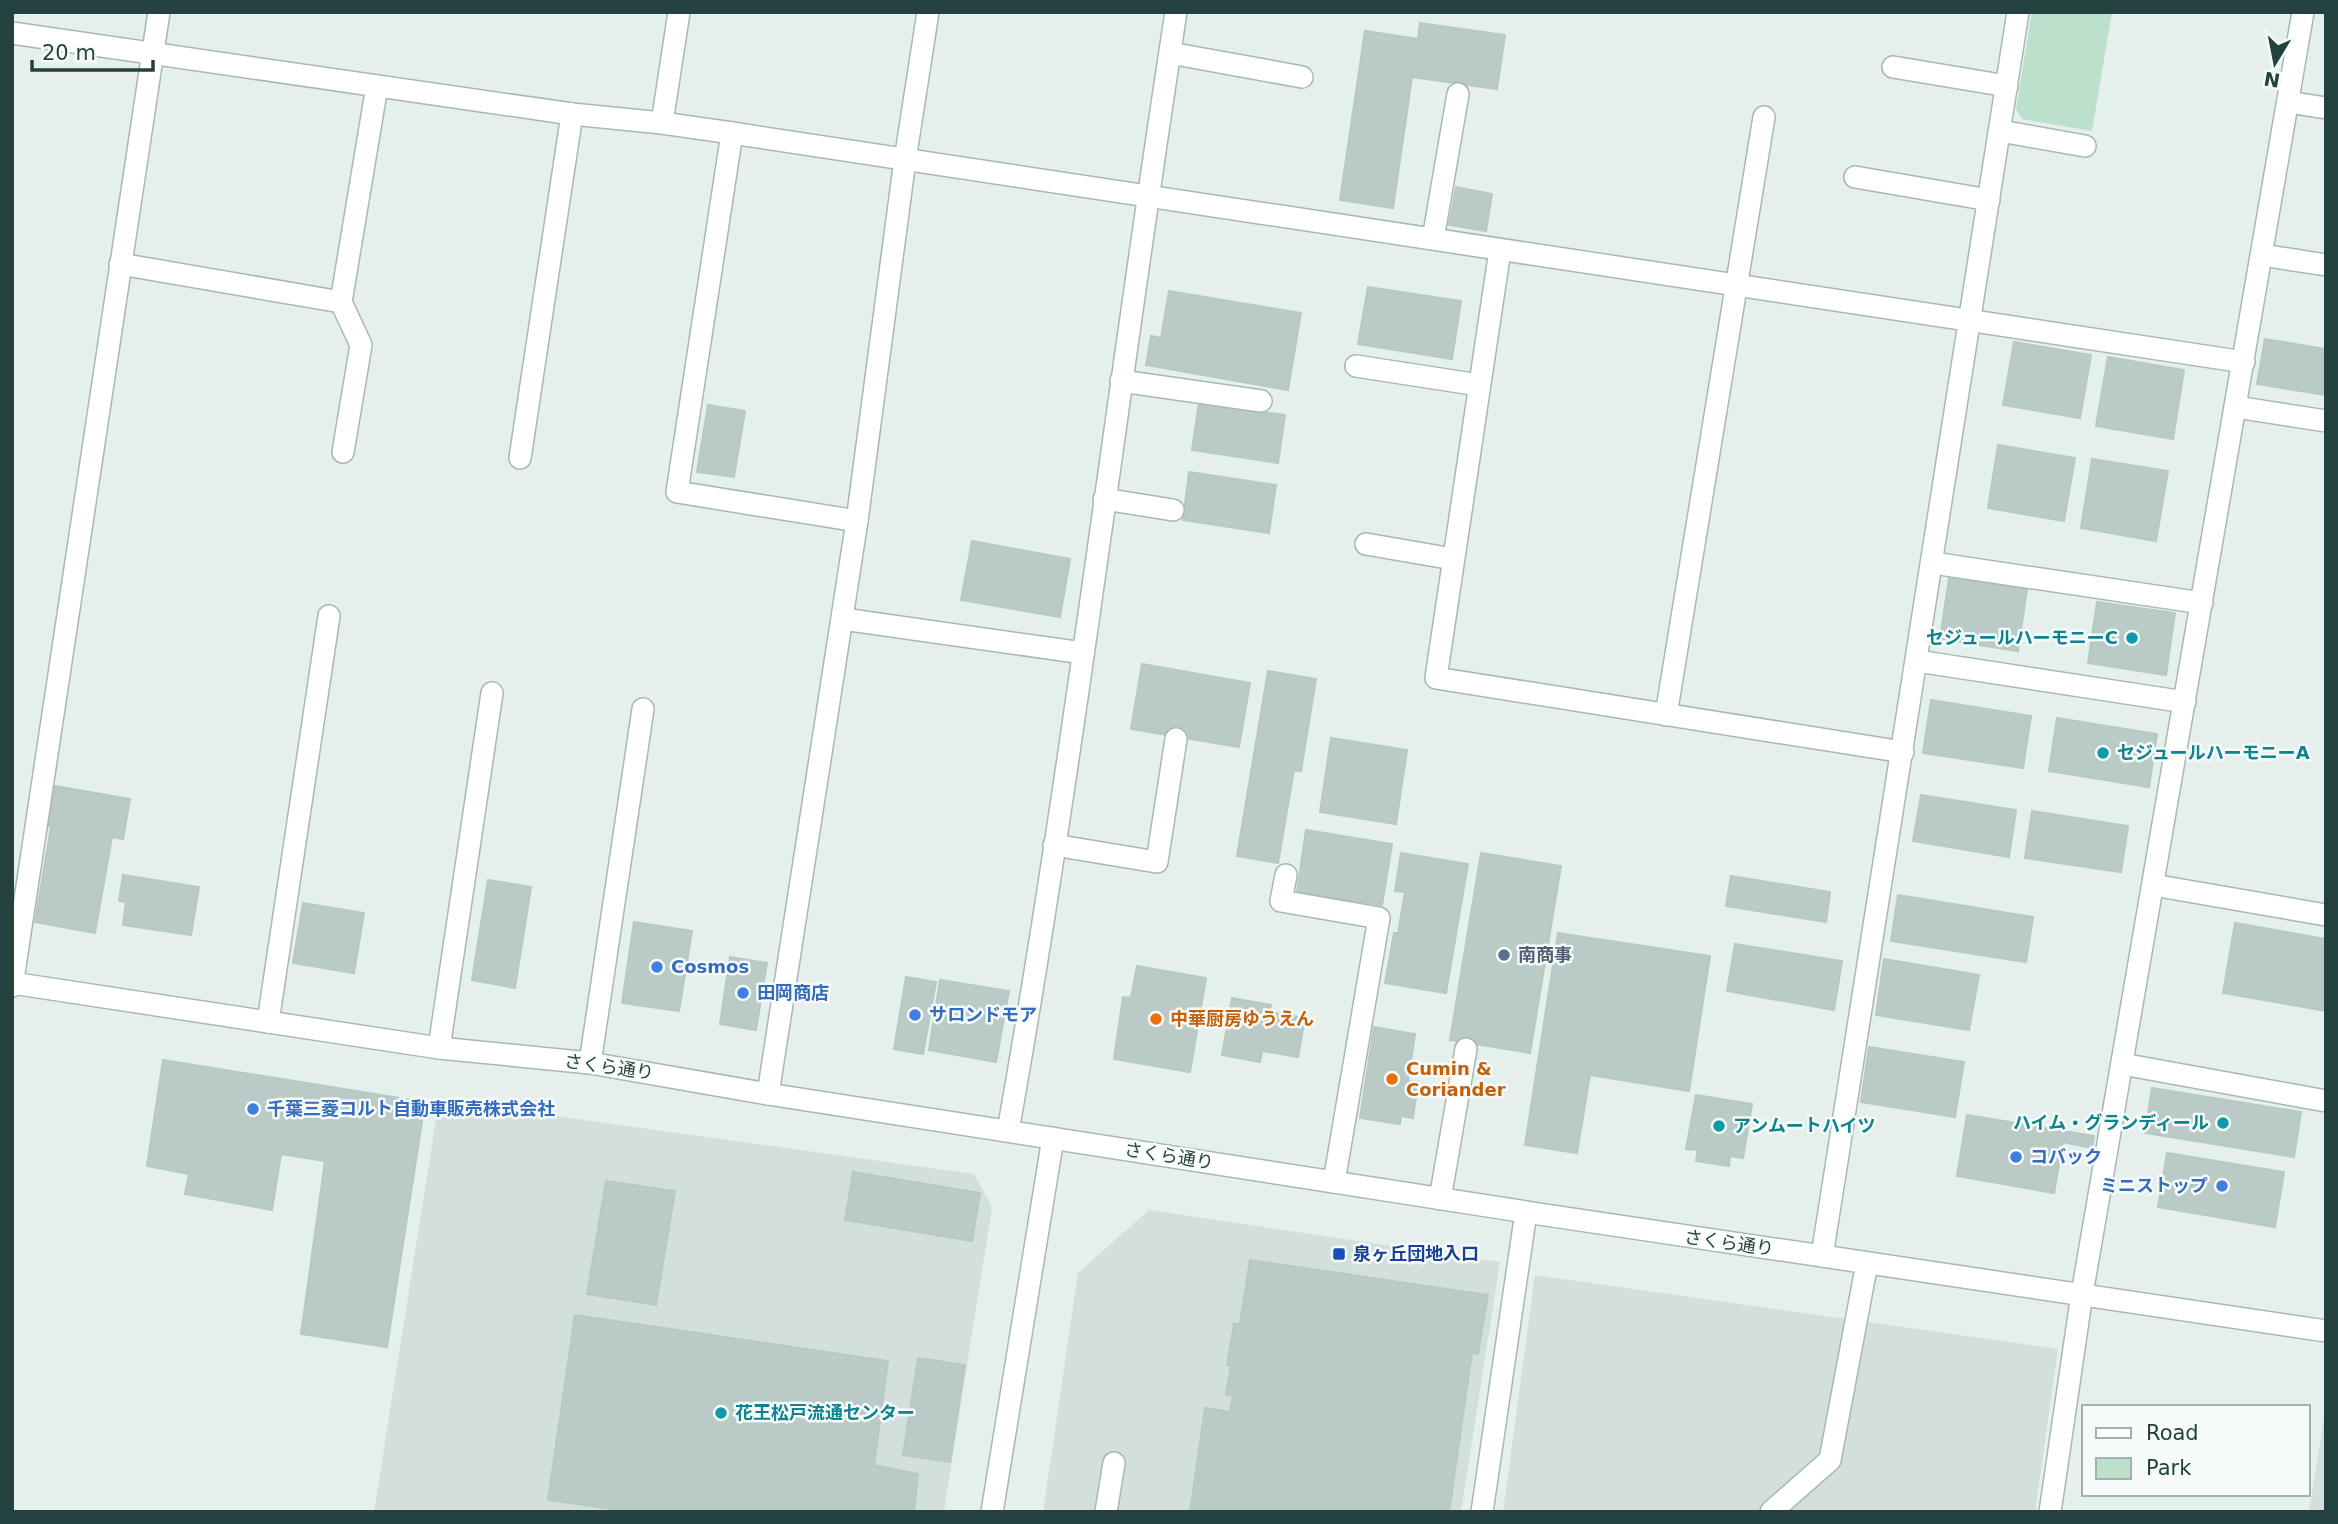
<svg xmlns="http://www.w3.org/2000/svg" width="2338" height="1524" font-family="'DejaVu Sans','Noto Sans JP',sans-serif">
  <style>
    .built { fill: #d3dfdb }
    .green { fill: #bde0cd }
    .building { fill: #bacac6; stroke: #b7c9c4; stroke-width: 2 }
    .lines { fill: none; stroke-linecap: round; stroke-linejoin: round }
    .minor-casing { stroke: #a7b8b5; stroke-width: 24 }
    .minor { stroke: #fff; stroke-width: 21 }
    .culture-dot { fill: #0f9aa8; stroke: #f6fbf9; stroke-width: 2.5 }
    .service-dot { fill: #5c6f8a; stroke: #f6fbf9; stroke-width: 2.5 }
    .shop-dot { fill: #3f7fe0; stroke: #f6fbf9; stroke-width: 2.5 }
    .food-dot { fill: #e8710a; stroke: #f6fbf9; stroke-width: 2.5 }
    .transit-dot { fill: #1a4fb4; stroke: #f6fbf9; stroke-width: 2.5 }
    .labels { text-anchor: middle; stroke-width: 5; stroke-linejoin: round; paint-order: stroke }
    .culture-label { font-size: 18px; font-weight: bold; fill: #0d838f; stroke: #f6fbf9; text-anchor: start }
    .service-label { font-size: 18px; font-weight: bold; fill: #4e5e75; stroke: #f6fbf9; text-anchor: start }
    .shop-label { font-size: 18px; font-weight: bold; fill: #366cbe; stroke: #f6fbf9; text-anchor: start }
    .food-label { font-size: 18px; font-weight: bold; fill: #c56008; stroke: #f6fbf9; text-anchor: start }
    .street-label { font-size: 18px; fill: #23423f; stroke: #f6fbf9 }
    .transit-label { font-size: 18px; font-weight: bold; fill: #164399; stroke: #f6fbf9; text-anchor: start }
  </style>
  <rect width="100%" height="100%" fill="#e5efec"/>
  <g class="built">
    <polygon points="439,1100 974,1174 992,1207 944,1512 374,1512"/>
    <polygon points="1149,1210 1500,1262 1461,1512 1043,1512 1078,1273"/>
    <polygon points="1535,1275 2058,1349 2035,1512 1503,1512"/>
    <polygon points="2326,1405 2326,1512 2309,1512"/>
  </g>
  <polygon class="green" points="2032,12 2112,12 2092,131 2022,119 2016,109"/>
  <g class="building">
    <polygon points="1420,23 1505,35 1497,89 1412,77 1393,208 1340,200 1365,31 1418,39"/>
    <polygon points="1456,187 1492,194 1486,231 1449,225"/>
    <polygon points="1368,287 1461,301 1452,359 1358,344"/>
    <polygon points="1169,291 1301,313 1288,390 1146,365 1151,336 1161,338"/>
    <polygon points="2265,339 2326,349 2326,395 2257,384"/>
    <polygon points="2014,342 2091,355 2080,418 2003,405"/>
    <polygon points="2108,357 2184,370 2173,439 2096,426"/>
    <polygon points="1199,403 1285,415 1278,463 1192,450"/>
    <polygon points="708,405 745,411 734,477 697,472"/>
    <polygon points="1998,445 2075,458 2064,521 1988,508"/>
    <polygon points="2092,459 2168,471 2156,541 2081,528"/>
    <polygon points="1189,472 1276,485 1269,533 1183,520"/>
    <polygon points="972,541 1070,559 1060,617 961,600"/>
    <polygon points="1949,578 2027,589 2018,651 1940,639"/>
    <polygon points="2097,602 2175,613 2166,675 2088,663"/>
    <polygon points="1142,664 1250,683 1239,747 1131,729"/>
    <polygon points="1268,671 1316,679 1301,771 1294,770 1278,863 1237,856"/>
    <polygon points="1931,700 2031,716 2023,768 1923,753"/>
    <polygon points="2057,718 2157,734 2149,787 2049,771"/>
    <polygon points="1331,738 1407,750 1396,824 1320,812"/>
    <polygon points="55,786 130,799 123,839 112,837 95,933 35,922 51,827 48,826"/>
    <polygon points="1921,795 2016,810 2009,857 1913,841"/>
    <polygon points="2032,811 2128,826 2121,872 2025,858"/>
    <polygon points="1306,830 1392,844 1382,905 1297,892"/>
    <polygon points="1401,853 1468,864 1446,993 1385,983 1394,933 1398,933 1405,892 1395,891"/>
    <polygon points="1481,853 1561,866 1530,1053 1450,1040"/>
    <polygon points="123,875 199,887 191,935 123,925 126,902 119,901"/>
    <polygon points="1731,876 1830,892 1826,922 1726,906"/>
    <polygon points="488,880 531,887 515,988 472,980"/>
    <polygon points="1898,895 2033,917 2026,962 1891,941"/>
    <polygon points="303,903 364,913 354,973 293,963"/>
    <polygon points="634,922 692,931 679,1011 622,1003"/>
    <polygon points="2235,923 2326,939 2326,1011 2223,993"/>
    <polygon points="1558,933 1710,956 1689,1091 1590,1075 1577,1153 1525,1145"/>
    <polygon points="1735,944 1842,961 1834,1010 1727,991"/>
    <polygon points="730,957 767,963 756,1030 720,1024"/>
    <polygon points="1884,959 1979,975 1969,1030 1876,1015"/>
    <polygon points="1137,966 1206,978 1190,1072 1114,1059 1123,997 1131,998"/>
    <polygon points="906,977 936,982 923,1054 894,1049"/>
    <polygon points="940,980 1009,991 996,1062 929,1050"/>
    <polygon points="1232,998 1271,1005 1269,1012 1305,1018 1298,1057 1262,1051 1260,1062 1222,1055"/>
    <polygon points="1374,1027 1415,1034 1408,1081 1418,1082 1413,1118 1401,1116 1400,1124 1360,1118"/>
    <polygon points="1869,1047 1964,1062 1955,1117 1861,1102"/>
    <polygon points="163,1060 425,1102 387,1347 301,1334 325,1161 281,1154 272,1210 185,1194 189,1174 147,1166"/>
    <polygon points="2152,1088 2301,1112 2294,1157 2145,1133"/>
    <polygon points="1696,1095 1752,1104 1743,1158 1730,1156 1729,1166 1696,1161 1698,1150 1686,1149"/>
    <polygon points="1967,1115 2094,1136 2092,1148 2063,1142 2054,1193 1957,1176"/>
    <polygon points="2167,1153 2284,1172 2275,1227 2158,1207"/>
    <polygon points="853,1172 980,1193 972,1241 845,1220"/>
    <polygon points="606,1181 675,1191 656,1305 587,1294"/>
    <polygon points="1250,1260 1488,1295 1478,1354 1472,1353 1449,1512 1190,1512 1205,1408 1230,1412 1233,1396 1226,1395 1231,1366 1227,1365 1234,1324 1240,1324"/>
    <polygon points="575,1315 888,1361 874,1465 918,1474 914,1512 634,1512 548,1500"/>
    <polygon points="918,1358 965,1365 950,1462 903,1455"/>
  </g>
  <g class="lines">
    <defs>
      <g id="minor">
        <polyline points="12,33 572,114 662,123 732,133 2244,362"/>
        <polyline points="1170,53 1302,77"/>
        <polyline points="1893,67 2007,86"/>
        <polyline points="2288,102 2326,108"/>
        <polyline points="662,123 679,12"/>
        <polyline points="2000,131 2085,146"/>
        <polyline points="732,133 677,492 857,521"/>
        <polyline points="1855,177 1989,200"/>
        <polyline points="1433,239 1458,94"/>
        <polyline points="1500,250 1436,678 1903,752"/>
        <polyline points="2262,255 2326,265"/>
        <polyline points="120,264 341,302 377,86"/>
        <polyline points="341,302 361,345 343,452"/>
        <polyline points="1356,366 1479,385"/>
        <polyline points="1121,381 1261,401"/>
        <polyline points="2236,407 2326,421"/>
        <polyline points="520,458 572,114"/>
        <polyline points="1104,499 1173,510"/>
        <polyline points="1366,544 1453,559"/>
        <polyline points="1933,563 2202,603"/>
        <polyline points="843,619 1083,653"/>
        <polyline points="1917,661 2185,702"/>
        <polyline points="1666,715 1764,117"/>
        <polyline points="1054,845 1157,862 1176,739"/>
        <polyline points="1286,875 1281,901 1379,918 1334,1182"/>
        <polyline points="2153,885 2326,915"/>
        <polyline points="12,983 439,1048 590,1063 768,1094 1526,1212 2326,1331"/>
        <polyline points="12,986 159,12"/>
        <polyline points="268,1022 329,616"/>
        <polyline points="439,1048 492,693"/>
        <polyline points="590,1063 643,709"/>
        <polyline points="2122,1064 2326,1101"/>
        <polyline points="768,1094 857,521 905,160 928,12"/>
        <path d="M1008 1131C1074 760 1118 385 1176 12"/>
        <polyline points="1440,1199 1466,1049"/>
        <polyline points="1822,1256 2018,12"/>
        <polyline points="992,1512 1053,1138"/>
        <polyline points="1106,1512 1114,1463"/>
        <polyline points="1482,1512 1526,1212"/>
        <polyline points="1771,1512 1830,1460 1867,1263"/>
        <polyline points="2050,1512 2082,1294 2303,12"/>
      </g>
    </defs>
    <use href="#minor" class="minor-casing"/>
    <use href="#minor" class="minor"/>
  </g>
  <g class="culture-dot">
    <circle cx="2132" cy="638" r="7"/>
    <circle cx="2103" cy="753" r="7"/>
    <circle cx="2223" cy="1123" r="7"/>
    <circle cx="1719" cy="1126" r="7"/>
    <circle cx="721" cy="1413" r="7"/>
  </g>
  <circle class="service-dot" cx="1504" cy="955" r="7"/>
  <g class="shop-dot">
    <circle cx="657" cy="967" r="7"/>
    <circle cx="743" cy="993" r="7"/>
    <circle cx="915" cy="1015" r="7"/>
    <circle cx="253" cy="1109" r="7"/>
    <circle cx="2016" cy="1157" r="7"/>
    <circle cx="2222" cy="1186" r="7"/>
  </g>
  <g class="food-dot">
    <circle cx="1156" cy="1019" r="7"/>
    <circle cx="1392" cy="1079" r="7"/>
  </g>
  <rect class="transit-dot" x="1332" y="1247" width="14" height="14" rx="3.5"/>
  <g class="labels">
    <g class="culture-label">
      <text x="2118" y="644" text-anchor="end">セジュールハーモニーC</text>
      <text x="2117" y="759">セジュールハーモニーA</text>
      <text x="2209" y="1129" text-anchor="end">ハイム・グランディール</text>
      <text x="1733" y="1132">アンムートハイツ</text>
      <text x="735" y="1419">花王松戸流通センター</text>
    </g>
    <g class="service-label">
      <text x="1518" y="961">南商事</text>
    </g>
    <g class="shop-label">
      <text x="671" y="973">Cosmos</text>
      <text x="757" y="999">田岡商店</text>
      <text x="929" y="1021">サロンドモア</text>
      <text x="267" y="1115">千葉三菱コルト自動車販売株式会社</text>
      <text x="2030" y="1163">コバック</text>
      <text x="2208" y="1192" text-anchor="end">ミニストップ</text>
    </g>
    <g class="food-label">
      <text x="1170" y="1025">中華厨房ゆうえん</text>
      <text x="1406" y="1075">Cumin &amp;<tspan x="1406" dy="21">Coriander</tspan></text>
    </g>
    <g class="street-label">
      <text transform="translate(609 1067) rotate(8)" y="6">さくら通り</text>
      <text transform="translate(1169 1156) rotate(9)" y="6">さくら通り</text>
      <text transform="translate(1729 1243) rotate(8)" y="6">さくら通り</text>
    </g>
    <g class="transit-label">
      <text x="1353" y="1260">泉ヶ丘団地入口</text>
    </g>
  </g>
  <rect width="2338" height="1524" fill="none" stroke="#23423f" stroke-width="28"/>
  <rect x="2082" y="1405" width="228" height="91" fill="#f6fbf9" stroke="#a2b1af" stroke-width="2"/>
  <rect x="2096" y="1428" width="35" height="10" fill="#ffffff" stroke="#a2b1af" stroke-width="2"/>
  <text x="2146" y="1440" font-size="21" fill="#23423f">Road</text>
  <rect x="2096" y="1458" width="35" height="21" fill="#bde0cd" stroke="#a2b1af" stroke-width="2"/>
  <text x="2146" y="1475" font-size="21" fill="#23423f">Park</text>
  <g transform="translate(2275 63) rotate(190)" stroke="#f6fbf9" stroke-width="5" paint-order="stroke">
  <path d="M0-5L12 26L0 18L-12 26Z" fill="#23423f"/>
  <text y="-10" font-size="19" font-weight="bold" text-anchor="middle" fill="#23423f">N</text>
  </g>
  <path d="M32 60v10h121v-10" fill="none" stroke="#23423f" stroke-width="3.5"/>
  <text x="42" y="60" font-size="21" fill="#23423f" stroke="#f6fbf9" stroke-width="5" paint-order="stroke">20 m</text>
</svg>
